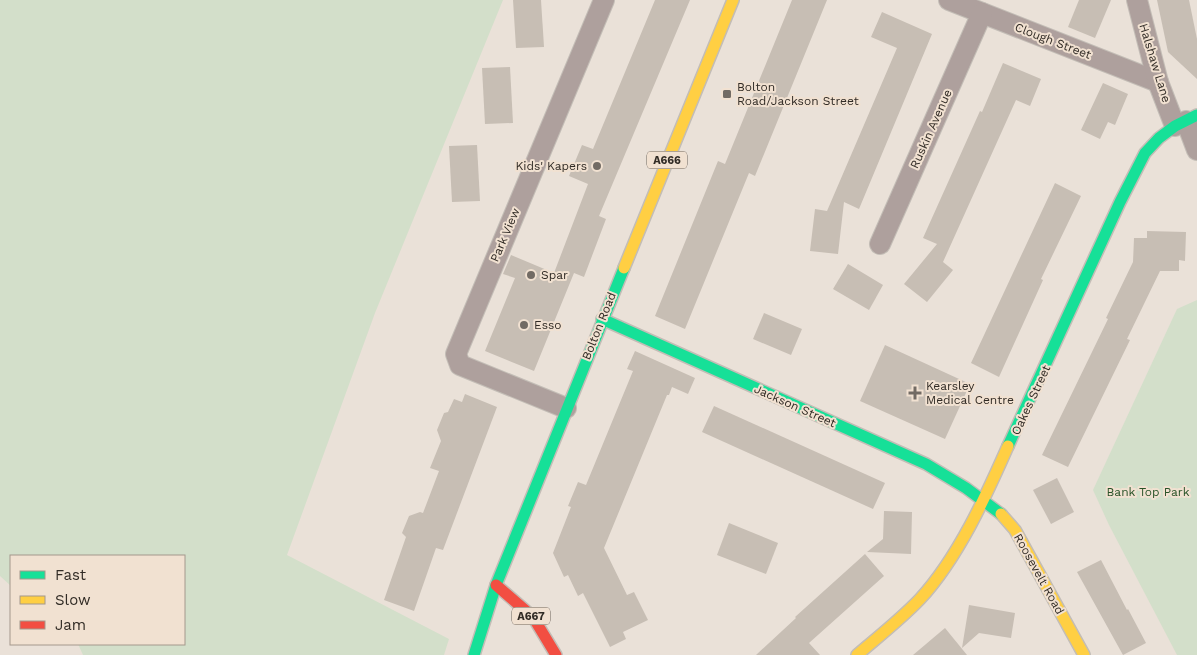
<svg xmlns="http://www.w3.org/2000/svg" width="1197" height="655" font-family="'Work Sans',sans-serif">
  <style>
    .green { fill: #d3dfca }
    .building { fill: #c7beb4 }
    .lines { fill: none; stroke-linecap: round; stroke-linejoin: round }
    .street-casing { stroke: #c3bdb6; stroke-width: 22 }
    .fast-casing { stroke: #c3bdb6; stroke-width: 14 }
    .slow-casing { stroke: #c3bdb6; stroke-width: 14 }
    .jam-casing { stroke: #c3bdb6; stroke-width: 14 }
    .street { stroke: #aea09d; stroke-width: 20 }
    .fast { stroke: #16e098; stroke-width: 11 }
    .slow { stroke: #ffcf43; stroke-width: 11 }
    .jam { stroke: #f24e42; stroke-width: 11 }
    .poi-dot { fill: #726b64; stroke: #f1e1d1; stroke-width: 2 }
    .labels { text-anchor: middle; stroke-width: 4; stroke-linejoin: round; paint-order: stroke }
    .shield { fill: #f1e1d1; stroke: #6b6259; stroke-width: 1 }
    .shield-label { font-size: 11px; font-weight: bold; fill: #312b25 }
    .street-label { font-size: 12px; fill: #312b25; stroke: #f1e1d1 }
    .poi-label { font-size: 12px; fill: #312b25; stroke: #f1e1d1; text-anchor: start }
    .park-label { font-size: 12px; fill: #285227; stroke: #f1e1d1 }
  </style>
  <rect width="100%" height="100%" fill="#eae1d8"/>
  <g class="green">
    <polygon points="0,0 503,0 375,313 287,555 449,639 444,655 83,655 78,644 184,644 184,556 11,556 11,586 0,576"/>
    <polygon points="1197,300 1197,655 1177,655 1109,525 1093,490 1177,309"/>
  </g>
  <g class="building">
    <polygon points="513,0 541,0 544,47 516,48"/>
    <polygon points="655,0 690,0 599,216 606,219 584,277 574,273 534,371 485,351 515,278 503,274 511,255 554,273 588,184 569,176 582,145 593,149"/>
    <polygon points="792,0 827,0 755,176 749,173 685,329 655,316 718,161 725,164"/>
    <polygon points="1079,0 1111,0 1095,38 1068,27"/>
    <polygon points="1157,0 1189,0 1197,39 1197,79 1168,52"/>
    <polygon points="882,12 932,34 859,209 844,202 838,254 810,251 815,209 827,211 897,48 871,37"/>
    <polygon points="1003,63 1041,79 1030,106 1016,100 943,262 953,270 927,302 904,284 937,244 923,238 980,111 982,112"/>
    <polygon points="510,67 513,123 485,124 482,68"/>
    <polygon points="1103,83 1128,94 1115,125 1108,122 1100,139 1081,130"/>
    <polygon points="477,145 480,201 452,202 449,146"/>
    <polygon points="1055,183 1081,196 1041,279 1043,280 999,377 971,363"/>
    <polygon points="1147,231 1186,232 1185,261 1179,260 1179,271 1160,271 1127,339 1130,340 1068,467 1042,455 1108,319 1106,318 1133,262 1134,238 1147,238"/>
    <polygon points="848,264 883,285 869,310 833,289"/>
    <polygon points="764,313 802,329 791,355 753,339"/>
    <polygon points="885,345 970,384 945,439 860,401"/>
    <polygon points="635,351 695,378 688,394 672,387 669,395 667,395 604,548 627,595 634,592 648,620 623,632 626,639 610,647 583,593 578,596 568,575 564,577 553,553 571,507 568,506 578,482 586,485 621,400 633,371 627,369"/>
    <polygon points="465,394 497,407 443,550 436,548 414,611 384,600 406,537 402,533 409,516 420,512 423,513 439,471 430,468 441,441 437,430 444,413 448,412 454,399 462,402"/>
    <polygon points="714,406 885,483 873,509 702,432"/>
    <polygon points="1057,478 1074,512 1051,524 1033,490"/>
    <polygon points="884,511 912,512 911,554 867,552 883,539"/>
    <polygon points="729,523 778,543 766,574 717,555"/>
    <polygon points="865,554 884,576 809,643 820,655 756,655 796,618 795,617"/>
    <polygon points="1101,560 1127,610 1128,609 1146,643 1123,655 1077,572"/>
    <polygon points="969,605 1015,613 1011,638 979,633 962,648"/>
    <polygon points="945,628 967,655 913,655"/>
  </g>
  <g class="lines">
    <defs>
      <g id="street">
        <polyline points="949,0 1158,82"/>
        <polyline points="1137,0 1158,82 1175,126"/>
        <polyline points="1186,121 1197,150"/>
        <polyline points="880,244 982,13"/>
        <polyline points="566,408 460,365 456,354 604,0"/>
      </g>
      <g id="fast">
        <polyline points="602,319 926,464 966,488 1001,514"/>
        <polyline points="1008,446 1120,202 1145,153 1159,138 1175,126 1197,115"/>
        <polyline points="474,655 496,585 624,268"/>
      </g>
      <g id="slow">
        <polyline points="624,268 733,0"/>
        <polyline points="1001,514 1015,530 1084,655"/>
        <path d="M857 655C878 637 901 619 920 599 958 558 986 496 1008 446"/>
      </g>
      <polyline id="jam" points="496,585 533,617 556,655"/>
    </defs>
    <use href="#street" class="street-casing"/>
    <use href="#fast" class="fast-casing"/>
    <use href="#slow" class="slow-casing"/>
    <use href="#jam" class="jam-casing"/>
    <use href="#street" class="street"/>
    <use href="#fast" class="fast"/>
    <use href="#slow" class="slow"/>
    <use href="#jam" class="jam"/>
  </g>
  <g class="poi-dot">
    <rect x="722" y="89" width="10" height="10" rx="2.5"/>
    <circle cx="597" cy="166" r="5"/>
    <circle cx="531" cy="275" r="5"/>
    <circle cx="524" cy="325" r="5"/>
    <path d="M912.5 385.5h5v5h5v5h-5v5h-5v-5h-5v-5h5z"/>
  </g>
  <g class="labels">
    <g class="shield">
      <rect x="647" y="151.5" width="40" height="17" rx="4"/>
      <rect x="512" y="607.5" width="38" height="17" rx="4"/>
    </g>
    <g class="shield-label">
      <text x="667" y="164">A666</text>
      <text x="531" y="620">A667</text>
    </g>
    <g class="street-label">
      <text transform="translate(1053 41) rotate(21)" y="4">Clough Street</text>
      <text transform="translate(1155 63) rotate(73)" y="4">Halshaw Lane</text>
      <text transform="translate(931 129) rotate(-66)" y="4">Ruskin Avenue</text>
      <text transform="translate(505 235) rotate(-67)" y="4">Park View</text>
      <text transform="translate(599 326) rotate(-68)" y="4">Bolton Road</text>
      <text transform="translate(1031 400) rotate(-65)" y="4">Oakes Street</text>
      <text transform="translate(795 406) rotate(24)" y="4">Jackson Street</text>
      <text transform="translate(1039 574) rotate(61)" y="4">Roosevelt Road</text>
    </g>
    <g class="poi-label">
      <text x="737" y="91">Bolton<tspan x="737" dy="14">Road/Jackson Street</tspan></text>
      <text x="587" y="170" text-anchor="end">Kids' Kapers</text>
      <text x="541" y="279">Spar</text>
      <text x="534" y="329">Esso</text>
      <text x="926" y="390">Kearsley<tspan x="926" dy="14">Medical Centre</tspan></text>
    </g>
    <g class="park-label">
      <text x="1148" y="496">Bank Top Park</text>
    </g>
  </g>
  <rect x="10" y="555" width="175" height="90" fill="#f1e1d1" stroke="#a4988c"/>
  <rect x="20" y="571" width="25" height="8" fill="#16e098" stroke="#a4988c"/>
  <text x="55" y="580" font-size="15" fill="#312b25">Fast</text>
  <rect x="20" y="596" width="25" height="8" fill="#ffcf43" stroke="#a4988c"/>
  <text x="55" y="605" font-size="15" fill="#312b25">Slow</text>
  <rect x="20" y="621" width="25" height="8" fill="#f24e42" stroke="#a4988c"/>
  <text x="55" y="630" font-size="15" fill="#312b25">Jam</text>
</svg>
